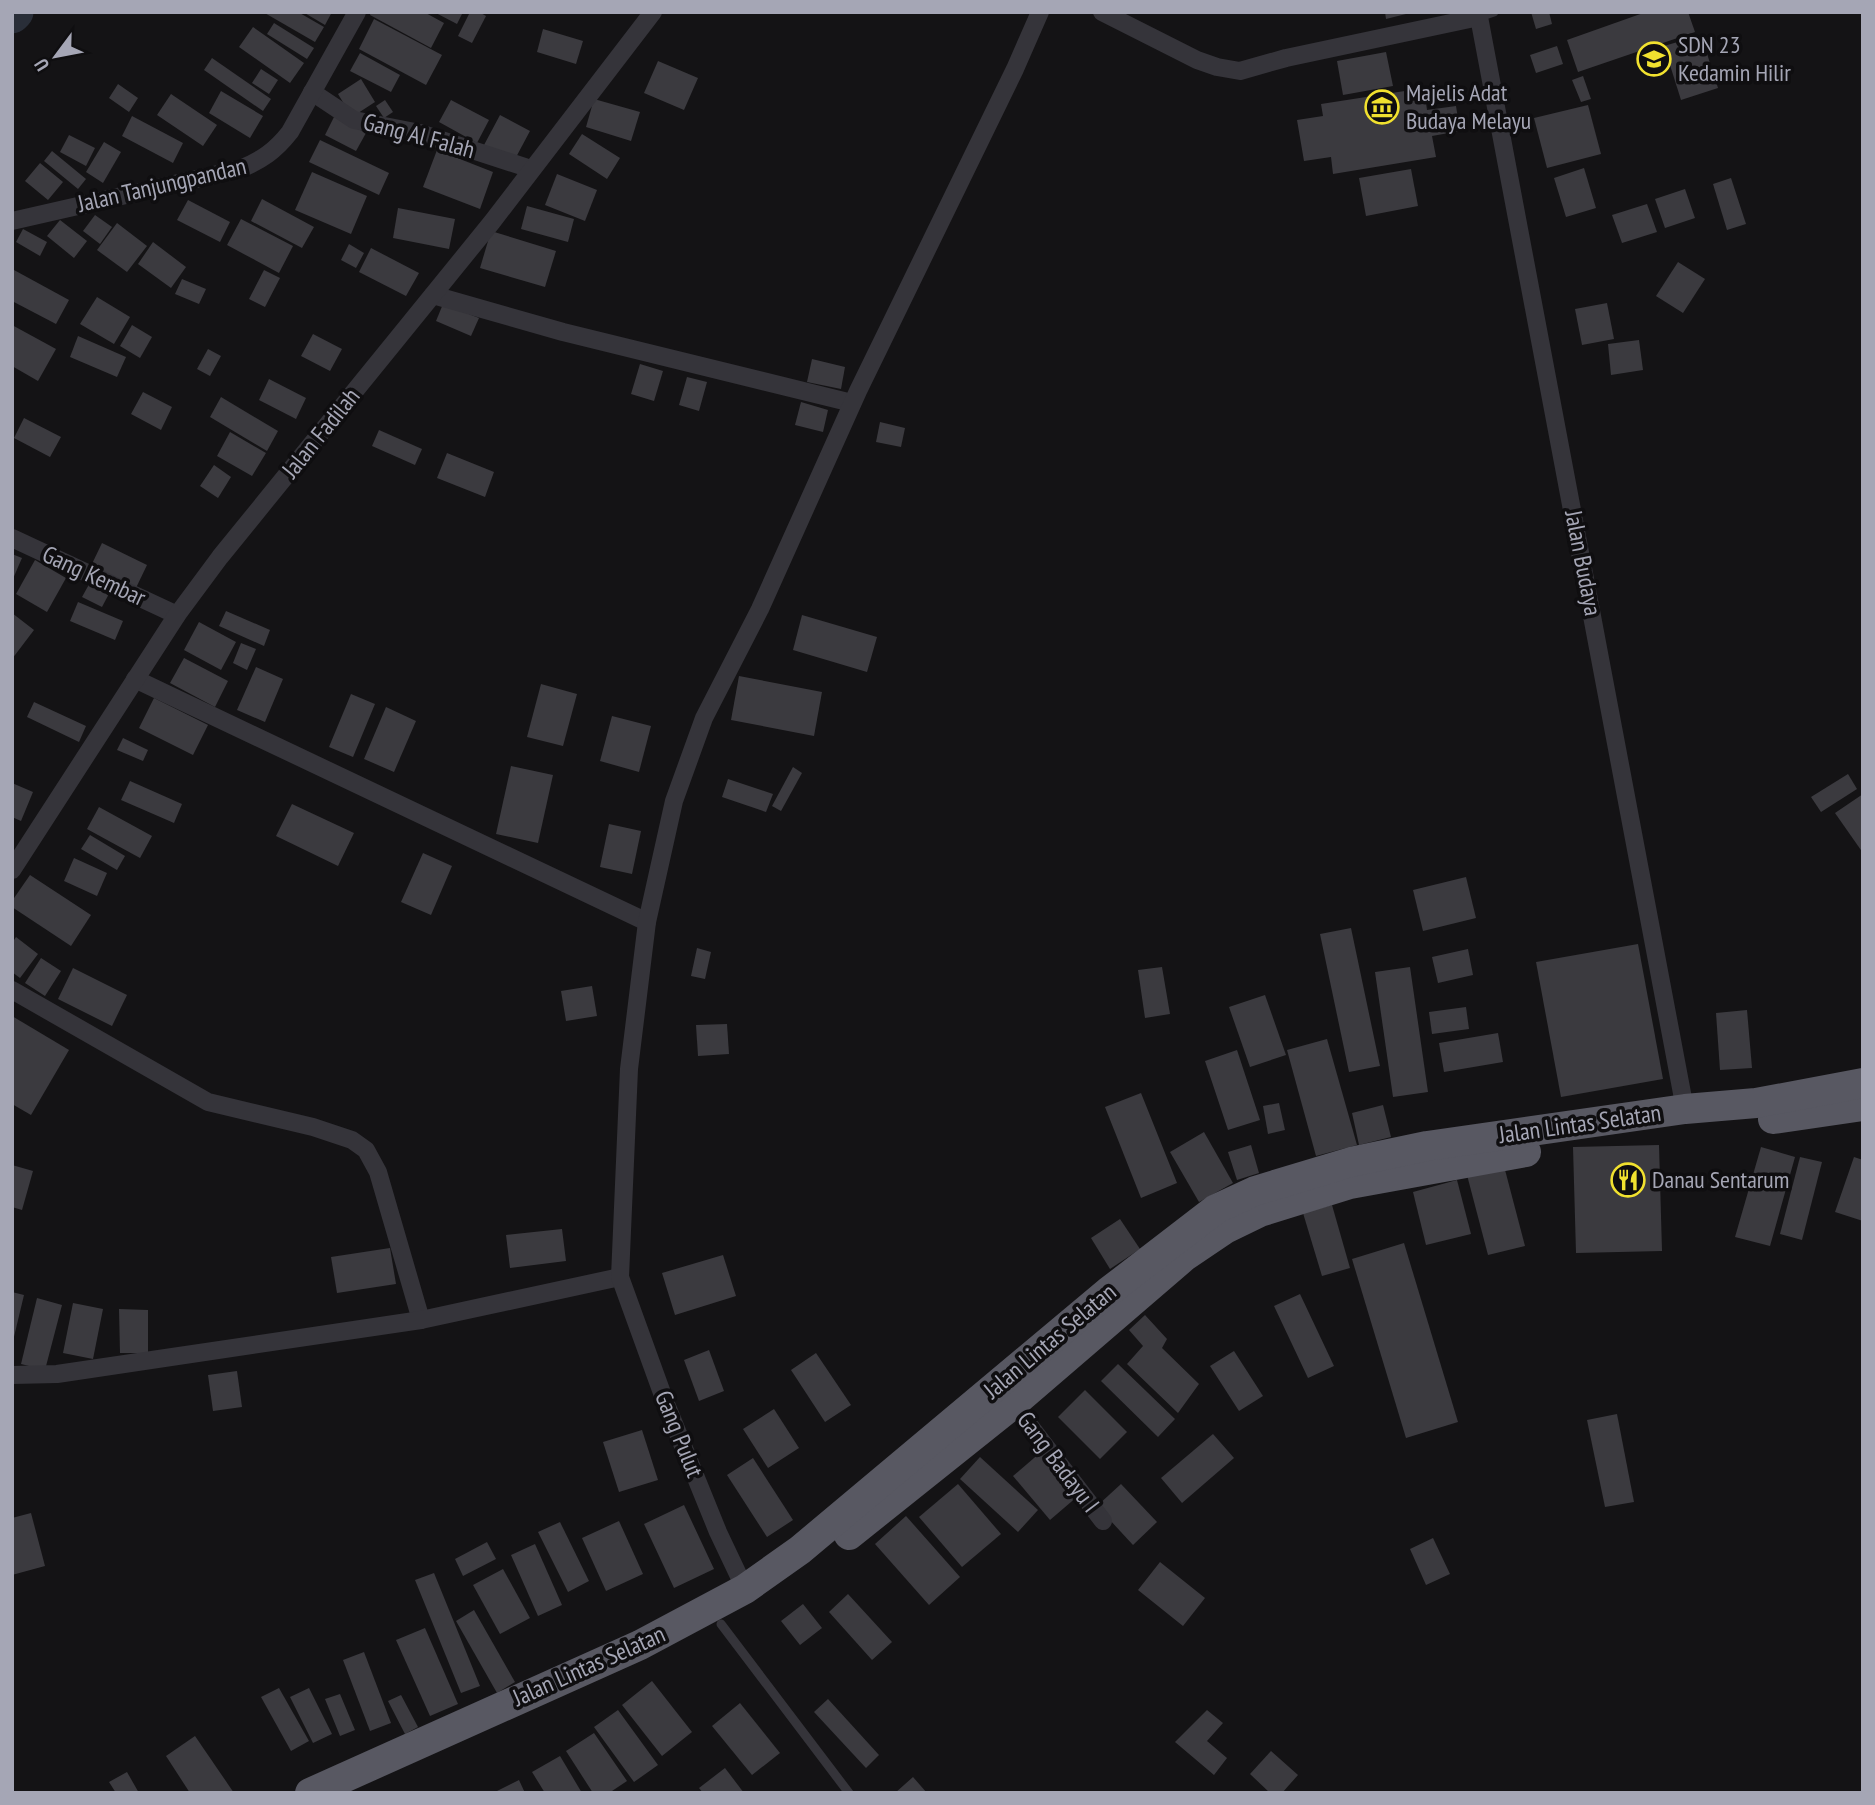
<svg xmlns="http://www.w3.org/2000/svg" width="1875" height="1805" font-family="'PT Sans Narrow',sans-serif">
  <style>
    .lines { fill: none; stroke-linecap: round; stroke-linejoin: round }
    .river { stroke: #292e38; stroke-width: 37 }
    .building { fill: #3b3a3f }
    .service { stroke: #35343a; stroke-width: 9 }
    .minor { stroke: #35343a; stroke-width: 18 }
    .trunk { stroke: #585862; stroke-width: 30 }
    .labels { text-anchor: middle; stroke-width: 7; stroke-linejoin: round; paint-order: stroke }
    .poi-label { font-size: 24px; fill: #a5a6b5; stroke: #0f0e10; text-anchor: start }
    .street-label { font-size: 24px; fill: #a5a6b5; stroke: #0f0e10 }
  </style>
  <rect width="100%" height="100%" fill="#141315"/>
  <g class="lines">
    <polyline class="river" points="12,15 15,12"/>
  </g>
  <g class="building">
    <polygon points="263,12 298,12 324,27 315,42"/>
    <polygon points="303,12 332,12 325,25"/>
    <polygon points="371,12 424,12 444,23 431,48 370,15"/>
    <polygon points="434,12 463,12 457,24"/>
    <polygon points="470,12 479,12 486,16 472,43 458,36"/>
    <polygon points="1385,12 1409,12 1410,13 1386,19"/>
    <polygon points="1531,12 1549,12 1552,24 1536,29"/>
    <polygon points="1646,12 1688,12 1695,32 1578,72 1567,40"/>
    <polygon points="374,19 442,55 426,85 359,49"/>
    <polygon points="274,23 314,48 307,59 267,34"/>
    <polygon points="253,27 304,63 290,83 239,47"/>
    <polygon points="543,29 583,41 576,64 537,52"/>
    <polygon points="1701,35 1718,88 1681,100 1664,46"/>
    <polygon points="1557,46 1563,64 1536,73 1530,55"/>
    <polygon points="1386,52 1393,86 1343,95 1337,61"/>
    <polygon points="360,53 400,75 391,92 350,71"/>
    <polygon points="212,58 271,99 263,111 204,70"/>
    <polygon points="658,61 698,78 684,110 644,93"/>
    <polygon points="261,69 278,80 269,94 252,83"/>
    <polygon points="1583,76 1591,99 1581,102 1572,80"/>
    <polygon points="361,79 375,102 352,117 338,94"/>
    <polygon points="118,84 138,98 129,112 109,98"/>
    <polygon points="1424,88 1427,110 1456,106 1460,131 1432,136 1436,157 1333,174 1331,157 1304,161 1297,120 1323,116 1321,104"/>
    <polygon points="221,91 263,116 250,138 209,113"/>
    <polygon points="171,94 217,125 203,146 157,115"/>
    <polygon points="594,99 640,112 631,141 586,127"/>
    <polygon points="385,100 393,112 384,118 376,106"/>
    <polygon points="451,100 489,120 477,143 439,122"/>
    <polygon points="1588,105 1601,154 1547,168 1534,118"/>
    <polygon points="500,115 530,131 514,161 484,145"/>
    <polygon points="132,116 183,143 173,163 122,136"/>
    <polygon points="334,117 366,133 356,151 325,135"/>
    <polygon points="582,134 620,158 607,179 569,154"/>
    <polygon points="69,135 95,148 86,166 60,152"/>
    <polygon points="320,140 389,173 379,195 309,162"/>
    <polygon points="104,142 121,152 103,183 86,172"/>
    <polygon points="437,150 493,172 480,209 423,187"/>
    <polygon points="52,151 86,179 78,189 44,161"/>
    <polygon points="40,163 63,182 48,200 25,181"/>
    <polygon points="1584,168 1596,208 1566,217 1554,178"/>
    <polygon points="1411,169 1418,206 1366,216 1359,178"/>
    <polygon points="312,172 367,196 351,234 295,210"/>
    <polygon points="557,174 597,190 585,221 545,205"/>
    <polygon points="1731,178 1746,224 1727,230 1713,184"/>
    <polygon points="1685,189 1695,218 1665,228 1655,199"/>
    <polygon points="262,199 314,227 302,248 251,221"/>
    <polygon points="188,200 230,222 220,242 177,220"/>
    <polygon points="1647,204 1657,232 1622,243 1612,215"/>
    <polygon points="527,206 574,219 568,242 521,229"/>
    <polygon points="398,208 455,219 449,249 393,238"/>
    <polygon points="95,215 112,227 100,244 83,231"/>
    <polygon points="241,219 293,246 279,273 227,245"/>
    <polygon points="60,220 87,241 74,258 47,236"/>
    <polygon points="117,223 147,246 127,272 97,250"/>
    <polygon points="23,229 47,242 40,256 16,242"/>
    <polygon points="491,231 556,251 545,287 480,268"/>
    <polygon points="153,242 186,267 171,288 138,264"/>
    <polygon points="349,244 364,253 356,268 341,260"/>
    <polygon points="371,248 419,273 406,296 359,272"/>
    <polygon points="1678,262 1705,279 1683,313 1656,296"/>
    <polygon points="14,270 69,300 56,324 12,301"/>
    <polygon points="264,270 280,278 265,307 249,299"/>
    <polygon points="182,279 206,289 199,304 175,294"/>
    <polygon points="97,297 130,317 114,344 80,324"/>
    <polygon points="1607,303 1614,339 1582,345 1575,309"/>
    <polygon points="443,304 479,318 471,336 436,321"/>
    <polygon points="12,325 56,349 38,381 12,366"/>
    <polygon points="132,325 152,337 140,358 120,346"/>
    <polygon points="313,334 342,349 330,371 301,356"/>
    <polygon points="78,336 126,357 117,377 70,357"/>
    <polygon points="1639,340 1643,370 1611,375 1608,344"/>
    <polygon points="208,349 221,356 210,376 197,369"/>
    <polygon points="812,359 845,367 841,389 807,382"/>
    <polygon points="640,364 663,371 654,401 631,394"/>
    <polygon points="687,377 707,382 699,411 679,405"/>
    <polygon points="269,379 306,398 296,419 259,400"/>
    <polygon points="143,392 172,407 161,430 131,414"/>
    <polygon points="221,397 278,431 267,451 210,417"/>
    <polygon points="801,402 828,410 823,432 795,425"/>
    <polygon points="24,418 61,437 50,457 14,438"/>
    <polygon points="880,422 905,428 901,447 876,442"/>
    <polygon points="379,430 422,449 415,465 372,446"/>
    <polygon points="230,432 266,453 252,476 217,456"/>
    <polygon points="447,453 494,472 485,497 437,478"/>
    <polygon points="214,465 231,477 218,498 200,486"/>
    <polygon points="102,543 147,565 135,590 90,568"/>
    <polygon points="12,554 22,558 12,581"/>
    <polygon points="35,560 66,578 47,612 16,594"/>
    <polygon points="92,579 111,590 102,607 82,597"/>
    <polygon points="78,602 123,621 115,640 70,621"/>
    <polygon points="226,611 270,630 264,646 219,626"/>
    <polygon points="12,613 34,630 12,659"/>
    <polygon points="802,615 877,637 867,672 793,650"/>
    <polygon points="199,622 236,642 221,670 184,650"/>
    <polygon points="241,643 256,649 247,670 233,663"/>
    <polygon points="184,658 228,681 215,707 170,683"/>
    <polygon points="256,667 283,679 265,722 237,710"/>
    <polygon points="739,676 822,692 814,736 731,720"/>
    <polygon points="541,684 577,694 563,746 527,737"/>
    <polygon points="351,694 375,704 353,757 329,747"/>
    <polygon points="154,698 208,725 193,755 139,728"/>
    <polygon points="34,702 86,726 79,742 27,717"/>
    <polygon points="386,707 416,721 394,772 364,759"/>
    <polygon points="612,716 651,726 639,772 600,761"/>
    <polygon points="123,738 148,750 143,761 117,750"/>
    <polygon points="511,766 553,775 538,843 496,834"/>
    <polygon points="793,767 802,773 781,811 772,806"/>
    <polygon points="1848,774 1857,789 1821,812 1811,797"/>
    <polygon points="728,779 773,794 766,812 722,797"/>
    <polygon points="130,781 182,804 174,823 121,800"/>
    <polygon points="12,783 33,792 21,821 12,817"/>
    <polygon points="1863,794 1863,853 1835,813"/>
    <polygon points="292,804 354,833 338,866 276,836"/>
    <polygon points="99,807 152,836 140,858 87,829"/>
    <polygon points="609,824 641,831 632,874 600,867"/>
    <polygon points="90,835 125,856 117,870 81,849"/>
    <polygon points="423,853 452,866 431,915 401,902"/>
    <polygon points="74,858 107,873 97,896 64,881"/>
    <polygon points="30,875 91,915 71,946 12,907 12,901"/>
    <polygon points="1466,877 1476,918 1423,931 1413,890"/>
    <polygon points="1351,928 1380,1066 1349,1072 1320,934"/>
    <polygon points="16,937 38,954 20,978 12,972 12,943"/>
    <polygon points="1638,944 1663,1079 1561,1097 1536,962"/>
    <polygon points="697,948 711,952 705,979 691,976"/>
    <polygon points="1468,949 1473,975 1438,983 1432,957"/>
    <polygon points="41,958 61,971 45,996 25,983"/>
    <polygon points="1162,967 1170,1014 1145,1018 1138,970"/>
    <polygon points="1410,967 1428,1092 1393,1097 1375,972"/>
    <polygon points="73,968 127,995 112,1026 58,999"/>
    <polygon points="592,986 597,1016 566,1021 561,991"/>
    <polygon points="1265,995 1286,1055 1250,1067 1229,1007"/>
    <polygon points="1466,1007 1469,1029 1432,1034 1429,1012"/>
    <polygon points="1747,1010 1752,1068 1720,1070 1716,1013"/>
    <polygon points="12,1016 69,1050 31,1115 12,1104"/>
    <polygon points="727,1024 729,1054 698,1056 696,1025"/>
    <polygon points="1498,1033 1503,1062 1444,1072 1439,1043"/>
    <polygon points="1327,1039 1357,1145 1316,1156 1287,1050"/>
    <polygon points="1237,1050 1260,1120 1228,1130 1205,1061"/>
    <polygon points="1141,1093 1177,1183 1141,1198 1105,1107"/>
    <polygon points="1279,1103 1285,1130 1268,1134 1263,1106"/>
    <polygon points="1383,1105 1391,1137 1359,1145 1352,1113"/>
    <polygon points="1204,1132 1233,1183 1199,1202 1170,1152"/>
    <polygon points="1251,1145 1259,1173 1237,1180 1228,1152"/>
    <polygon points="1659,1145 1662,1251 1576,1253 1573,1147"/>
    <polygon points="1761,1147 1795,1157 1770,1246 1735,1237"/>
    <polygon points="1800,1157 1822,1162 1802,1240 1780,1234"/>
    <polygon points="1854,1157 1863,1160 1863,1221 1835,1212"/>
    <polygon points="12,1165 33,1171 22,1210 12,1207"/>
    <polygon points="1504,1166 1525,1246 1488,1255 1467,1175"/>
    <polygon points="1457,1180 1471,1234 1426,1245 1413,1192"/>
    <polygon points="1332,1205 1350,1268 1322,1276 1303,1213"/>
    <polygon points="1120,1219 1140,1249 1110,1269 1091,1238"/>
    <polygon points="562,1229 566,1261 510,1268 506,1235"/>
    <polygon points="1404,1243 1458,1422 1406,1438 1352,1259"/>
    <polygon points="390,1248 396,1284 337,1293 331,1257"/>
    <polygon points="723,1255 736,1296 675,1315 662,1273"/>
    <polygon points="12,1292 24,1295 13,1341 12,1340"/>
    <polygon points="1300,1294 1334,1366 1308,1378 1274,1306"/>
    <polygon points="37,1298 62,1305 45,1370 21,1364"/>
    <polygon points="73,1303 103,1309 93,1359 63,1353"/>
    <polygon points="119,1309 148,1310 148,1353 120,1353"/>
    <polygon points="1145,1315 1167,1339 1162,1348 1199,1384 1178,1413 1127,1364 1143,1346 1129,1330"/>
    <polygon points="709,1350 724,1391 699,1401 684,1360"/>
    <polygon points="1234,1351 1263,1396 1239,1411 1210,1366"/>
    <polygon points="816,1353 851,1405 825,1422 791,1370"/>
    <polygon points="1118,1364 1175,1419 1158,1437 1101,1381"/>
    <polygon points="237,1371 242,1407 213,1411 208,1375"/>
    <polygon points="1085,1390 1127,1432 1100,1459 1058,1417"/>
    <polygon points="774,1409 799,1448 768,1468 743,1429"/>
    <polygon points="1617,1414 1634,1502 1605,1507 1587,1420"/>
    <polygon points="642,1430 658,1480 619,1492 603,1442"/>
    <polygon points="1213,1434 1234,1458 1182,1503 1161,1478"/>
    <polygon points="1041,1452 1078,1496 1050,1520 1013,1476"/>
    <polygon points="980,1457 1038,1510 1018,1532 960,1479"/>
    <polygon points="753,1458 793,1520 767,1537 727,1475"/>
    <polygon points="958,1484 1001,1534 962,1567 919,1517"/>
    <polygon points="1121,1484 1157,1522 1133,1545 1097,1506"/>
    <polygon points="684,1505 714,1569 674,1588 644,1524"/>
    <polygon points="31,1513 45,1566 12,1575 12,1518"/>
    <polygon points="906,1516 960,1577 929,1605 875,1544"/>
    <polygon points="619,1521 643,1574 606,1591 582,1538"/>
    <polygon points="560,1522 589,1581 568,1592 538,1532"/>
    <polygon points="1433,1538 1450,1574 1426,1585 1410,1549"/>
    <polygon points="487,1542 496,1559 463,1576 455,1559"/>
    <polygon points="535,1544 562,1605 538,1616 511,1555"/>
    <polygon points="1160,1562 1205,1598 1183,1626 1138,1590"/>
    <polygon points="503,1569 530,1618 500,1634 473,1585"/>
    <polygon points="434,1573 480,1686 461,1693 415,1580"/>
    <polygon points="848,1594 892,1642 872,1660 829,1612"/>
    <polygon points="803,1604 822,1628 800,1645 781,1621"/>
    <polygon points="474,1610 515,1682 497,1693 456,1621"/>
    <polygon points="425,1628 458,1704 430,1716 396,1640"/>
    <polygon points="364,1652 391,1723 370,1731 343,1660"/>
    <polygon points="652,1681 692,1732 662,1756 622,1705"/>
    <polygon points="279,1688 309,1741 291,1751 261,1697"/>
    <polygon points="309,1688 332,1734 313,1743 290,1697"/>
    <polygon points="340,1694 355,1730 340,1736 325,1699"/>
    <polygon points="401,1695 418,1727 405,1734 388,1701"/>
    <polygon points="828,1699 879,1755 866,1768 814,1712"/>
    <polygon points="740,1703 780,1753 752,1775 712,1726"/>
    <polygon points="618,1710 658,1765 634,1782 594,1727"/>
    <polygon points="1207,1710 1223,1723 1207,1741 1227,1758 1214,1775 1175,1742"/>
    <polygon points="594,1733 627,1781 609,1793 593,1793 566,1751"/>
    <polygon points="195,1736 234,1793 190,1793 166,1756"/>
    <polygon points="1271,1751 1298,1775 1282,1793 1270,1793 1250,1774"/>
    <polygon points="560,1756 582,1793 545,1793 532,1772"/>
    <polygon points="725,1768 744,1793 703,1793 699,1788"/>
    <polygon points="127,1772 139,1793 116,1793 109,1782"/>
    <polygon points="913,1777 927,1793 895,1793"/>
    <polygon points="519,1780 525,1793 493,1793"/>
  </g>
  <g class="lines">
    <g class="service">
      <polyline points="1479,17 1494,12"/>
      <polyline points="721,1624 849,1793"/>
    </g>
    <g class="minor">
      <polyline points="1102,12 1197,60 1217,67 1240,71 1286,58 1479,17 1685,1109"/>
      <polyline points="312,92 354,120 420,133 531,169"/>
      <path d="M12 221 240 169C262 160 275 151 290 132L357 12"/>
      <polyline points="433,295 563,332 852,403"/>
      <polyline points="12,538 177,615"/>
      <polyline points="135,679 647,922"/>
      <polyline points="12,870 177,615 220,557 492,222 653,12"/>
      <polyline points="12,990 208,1102 313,1127 352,1140 366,1150 378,1172 421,1320"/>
      <polyline points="12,1375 57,1374 421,1320 620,1277"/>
      <polyline points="1013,1404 1103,1521"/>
      <polyline points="745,1589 718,1532 666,1404 620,1277 629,1069 647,922 674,801 704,718 760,609 858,391 1015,69 1040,12"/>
    </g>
    <g class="trunk">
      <polyline points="1773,1119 1863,1106"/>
      <polyline points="849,1535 1013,1404 1185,1256 1225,1229 1260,1212 1350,1184 1526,1152"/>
      <polyline points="310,1793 640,1645 745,1589 800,1550 1108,1292 1216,1209 1255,1191 1351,1162 1427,1146 1685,1109 1756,1103 1863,1083"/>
    </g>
  </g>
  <defs>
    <symbol id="school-ring" viewBox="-11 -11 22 22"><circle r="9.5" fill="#0f0e10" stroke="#f1e12f" stroke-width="1.5"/><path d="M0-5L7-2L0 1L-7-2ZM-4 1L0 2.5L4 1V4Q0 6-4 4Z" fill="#f1e12f"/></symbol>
    <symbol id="museum-ring" viewBox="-11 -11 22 22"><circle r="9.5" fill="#0f0e10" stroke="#f1e12f" stroke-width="1.5"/><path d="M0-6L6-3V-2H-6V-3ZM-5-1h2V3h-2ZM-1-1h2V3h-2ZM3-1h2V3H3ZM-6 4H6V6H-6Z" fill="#f1e12f"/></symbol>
    <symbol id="restaurant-ring" viewBox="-11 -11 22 22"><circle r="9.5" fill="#0f0e10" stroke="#f1e12f" stroke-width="1.5"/><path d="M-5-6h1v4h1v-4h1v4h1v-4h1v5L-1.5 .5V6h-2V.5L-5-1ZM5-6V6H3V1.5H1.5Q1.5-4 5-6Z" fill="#f1e12f"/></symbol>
  </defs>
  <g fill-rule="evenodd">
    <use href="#school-ring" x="1635" y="40" width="38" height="38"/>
    <use href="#museum-ring" x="1363" y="88" width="38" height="38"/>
    <use href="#restaurant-ring" x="1609" y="1161" width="38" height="38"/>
  </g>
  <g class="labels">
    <g class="poi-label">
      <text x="1678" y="53">SDN 23<tspan x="1678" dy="28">Kedamin Hilir</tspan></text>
      <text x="1406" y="101">Majelis Adat<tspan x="1406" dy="28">Budaya Melayu</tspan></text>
      <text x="1652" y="1188">Danau Sentarum</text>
    </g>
    <g class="street-label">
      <text transform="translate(419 136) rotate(15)" y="8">Gang Al Falah</text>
      <text transform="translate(162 185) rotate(-13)" y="8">Jalan Tanjungpandan</text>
      <text transform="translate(321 433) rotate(-51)" y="8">Jalan Fadilah</text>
      <text transform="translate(1583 563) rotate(79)" y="8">Jalan Budaya</text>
      <text transform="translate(94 576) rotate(25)" y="8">Gang Kembar</text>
      <text transform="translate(1580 1124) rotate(-8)" y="8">Jalan Lintas Selatan</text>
      <text transform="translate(1050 1341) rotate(-40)" y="8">Jalan Lintas Selatan</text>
      <text transform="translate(679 1434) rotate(68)" y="8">Gang Pulut</text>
      <text transform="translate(1058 1462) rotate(53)" y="8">Gang Badayu I</text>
      <text transform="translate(589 1666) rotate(-24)" y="8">Jalan Lintas Selatan</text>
    </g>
  </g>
  <rect width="1875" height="1805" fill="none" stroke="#a5a6b5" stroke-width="28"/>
  <g transform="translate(56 56) rotate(238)" stroke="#0f0e10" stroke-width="5" paint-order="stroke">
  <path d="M0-5L12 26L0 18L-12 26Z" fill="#a5a6b5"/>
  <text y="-10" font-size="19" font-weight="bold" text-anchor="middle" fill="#a5a6b5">U</text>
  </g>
</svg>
